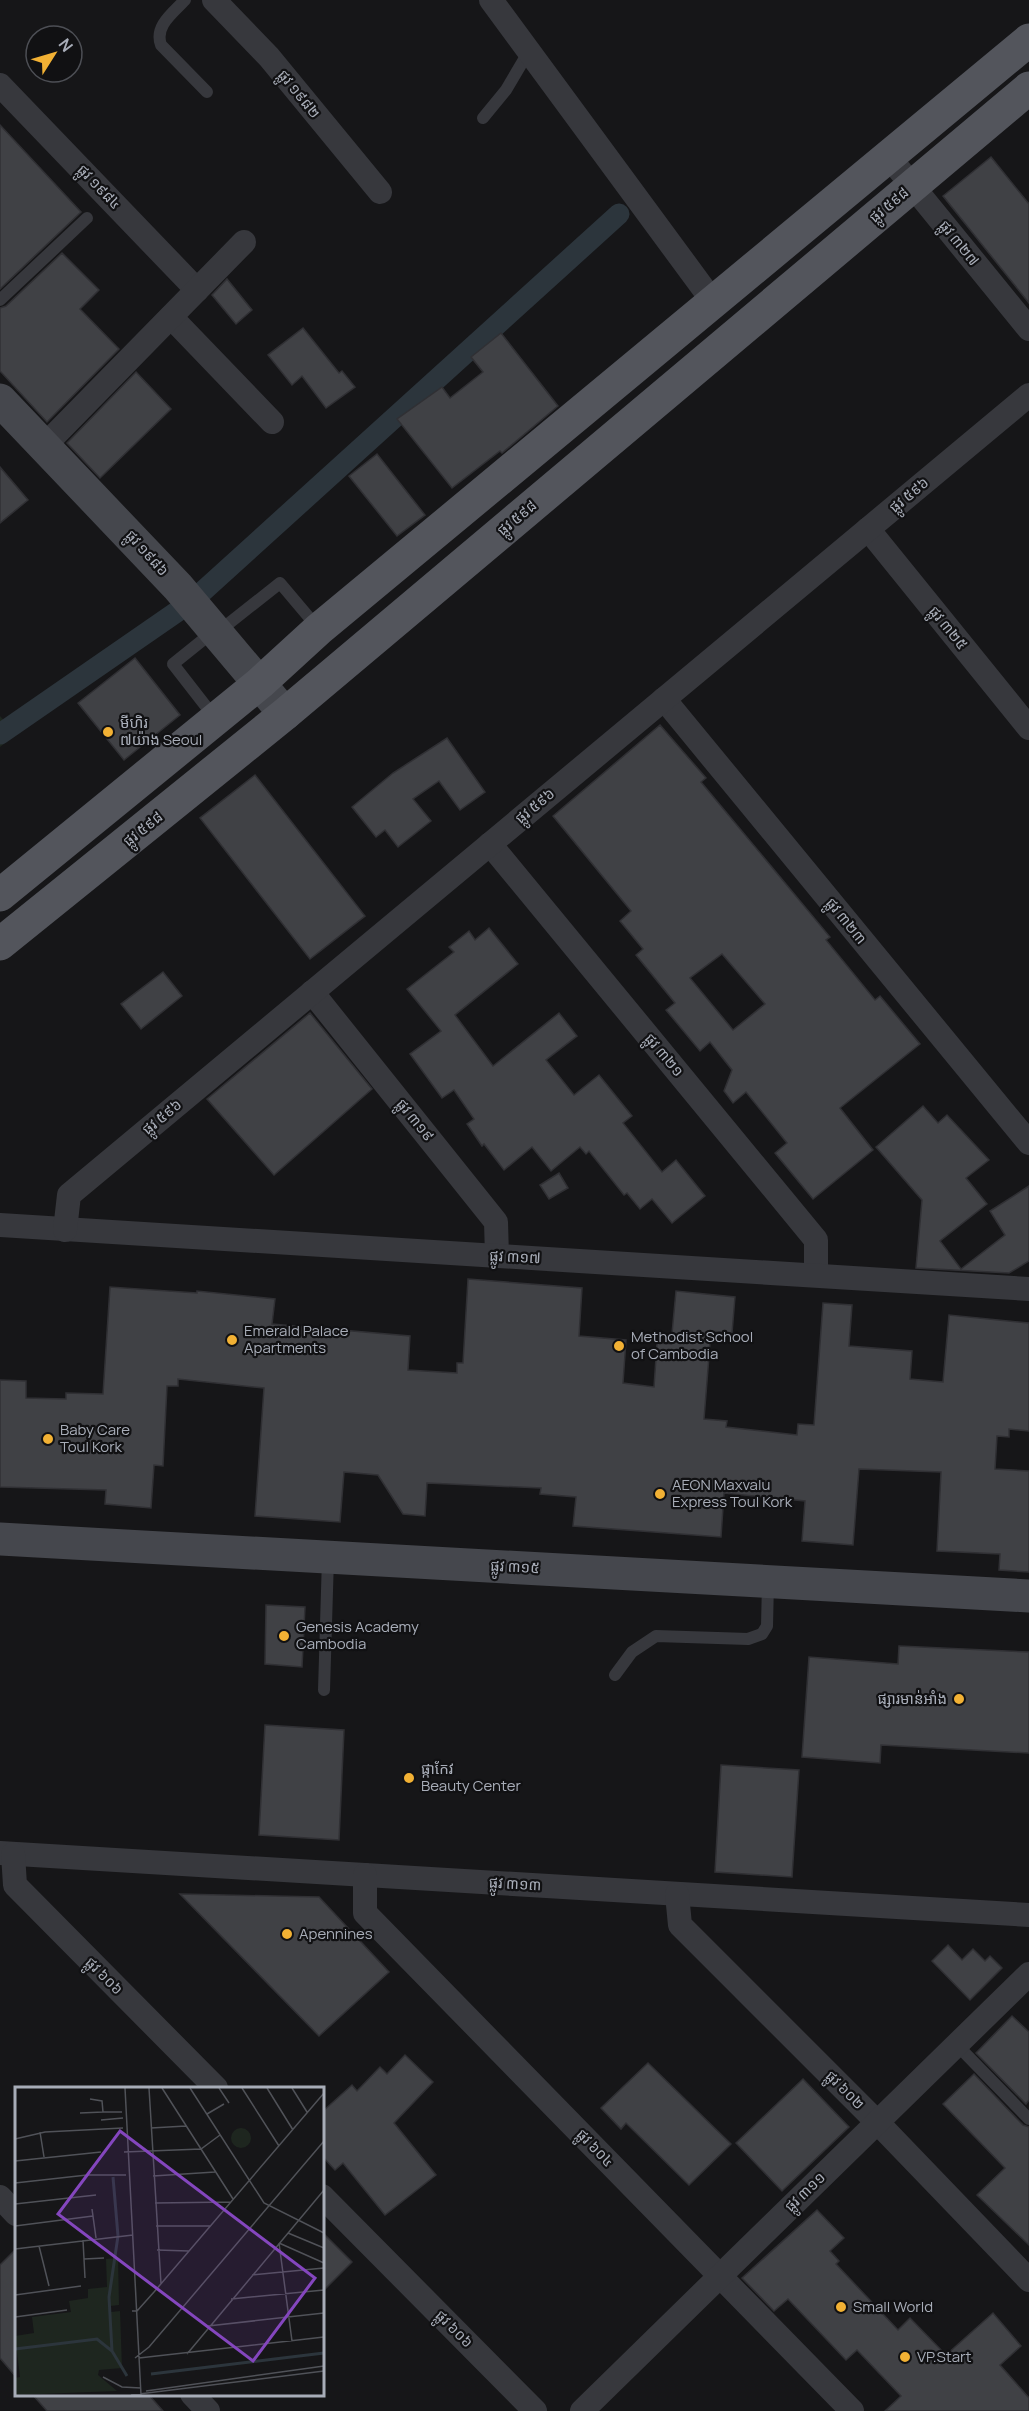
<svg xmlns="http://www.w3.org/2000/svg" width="1029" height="2411" font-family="Manrope,'Noto Sans Khmer',sans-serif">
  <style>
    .green { fill: #1e261f }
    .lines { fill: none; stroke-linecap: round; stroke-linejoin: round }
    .canal { stroke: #2c353c; stroke-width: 21 }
    .building { fill: #404145; stroke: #303034; stroke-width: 1.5; fill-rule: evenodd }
    .lane { stroke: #37383d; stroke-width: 12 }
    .street { stroke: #37383d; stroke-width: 24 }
    .secondary { stroke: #45474d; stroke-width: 33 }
    .primary { stroke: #53555c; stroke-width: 33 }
    .poi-dot { fill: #f2b134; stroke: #111113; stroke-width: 2 }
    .labels { text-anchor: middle; stroke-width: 4.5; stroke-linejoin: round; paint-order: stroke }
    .street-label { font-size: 15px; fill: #a8adb8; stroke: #111113 }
    .poi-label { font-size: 15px; fill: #a8adb8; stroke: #111113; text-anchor: start }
    .inset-river { fill: none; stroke: #2c353c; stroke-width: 3 }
    .inset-road { fill: none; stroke: #505258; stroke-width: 1.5 }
    .view { fill: #8446be; fill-opacity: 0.15; stroke: #8446be; stroke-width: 3 }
    .inset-edge { fill: none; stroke: #a8adb8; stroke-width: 3 }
  </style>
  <rect width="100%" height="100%" fill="#161618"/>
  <polygon class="green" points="0,716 16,734 0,747"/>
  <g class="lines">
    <polyline class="canal" points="0,734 191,602 619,214"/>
  </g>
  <g class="building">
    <polygon points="0,125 81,212 0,289"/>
    <polygon points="991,157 1029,204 1029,303 943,196"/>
    <polygon points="62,253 99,290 80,309 119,349 47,422 0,371 0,308 6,306"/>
    <polygon points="227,279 252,310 236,324 212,295"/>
    <polygon points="303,328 339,373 342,371 355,387 326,408 302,376 292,385 268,355"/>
    <polygon points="501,333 558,406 502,453 500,451 452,488 397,419 442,387 450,398 483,372 471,357"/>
    <polygon points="136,372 171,409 100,478 67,443"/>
    <polygon points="377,454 425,515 397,536 349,476"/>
    <polygon points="0,467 28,500 0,523"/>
    <polygon points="135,658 180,715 124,760 78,703"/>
    <path d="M660 725 706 778 701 782 830 937 826 940 875 1000 880 996 920 1044 840 1108 873 1150 813 1199 775 1153 787 1143 746 1092 733 1103 724 1091 732 1070 710 1042 700 1051 666 1010 675 1003 636 955 643 949 620 921 631 911 553 816ZM722 954 765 1004 733 1030 690 978Z"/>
    <polygon points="447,738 485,792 460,810 439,781 413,799 431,821 398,847 385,830 376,837 352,807 393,773"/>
    <polygon points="255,775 365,916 310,959 200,818"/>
    <polygon points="489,928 518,964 455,1015 493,1066 559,1013 577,1036 546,1060 574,1095 599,1075 632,1116 623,1123 662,1172 676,1160 705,1196 672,1223 652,1199 640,1209 627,1193 624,1195 589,1151 586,1154 580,1147 551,1171 532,1147 504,1170 484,1144 482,1146 467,1124 474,1119 454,1090 442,1098 410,1054 441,1031 407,989 454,952 449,947 469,931 475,940"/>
    <polygon points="163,972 182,996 141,1029 121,1004"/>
    <polygon points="310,1013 372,1089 274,1175 207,1099"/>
    <polygon points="923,1106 938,1123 947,1115 989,1160 966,1178 987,1204 940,1241 961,1269 1005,1235 990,1211 1029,1186 1029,1261 1009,1273 916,1268 922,1200 876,1147"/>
    <polygon points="559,1173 568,1188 549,1199 540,1185"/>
    <polygon points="468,1279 582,1288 579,1336 626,1340 623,1383 654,1387 657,1343 671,1344 676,1291 735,1297 732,1333 711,1331 704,1419 727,1421 726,1427 797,1435 798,1424 814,1425 823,1303 852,1305 849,1346 912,1351 910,1379 943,1382 949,1315 1029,1323 1029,1431 1009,1429 1009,1437 997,1436 995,1469 1029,1471 1029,1572 999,1570 1000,1554 937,1551 941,1472 859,1469 853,1545 802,1541 805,1501 724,1493 721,1537 573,1526 576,1497 540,1494 541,1488 427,1483 425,1516 403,1514 378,1475 344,1472 340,1522 255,1516 264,1388 178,1379 178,1386 167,1386 163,1466 154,1465 151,1508 105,1504 106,1490 0,1487 0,1380 26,1381 26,1398 66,1399 66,1393 103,1394 110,1287 197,1293 197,1291 275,1299 272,1324 410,1336 408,1370 457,1373 457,1363 463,1363"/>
    <polygon points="266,1605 305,1607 302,1667 265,1664"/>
    <polygon points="899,1646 1029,1652 1029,1753 881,1745 880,1763 802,1757 809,1657 898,1664"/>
    <polygon points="265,1725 344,1730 339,1840 259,1835"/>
    <polygon points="721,1765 799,1770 792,1877 715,1872"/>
    <polygon points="180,1894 319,1897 389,1972 319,2036"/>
    <polygon points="948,1945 962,1960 973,1949 985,1961 990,1956 1002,1968 970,2000 932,1961"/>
    <polygon points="1012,2016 1029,2032 1029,2100 1026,2104 976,2053"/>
    <polygon points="405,2055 433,2082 394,2123 436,2175 385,2215 343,2163 335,2170 322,2156 322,2112 352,2085 357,2091 380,2067 387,2074"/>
    <polygon points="648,2063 731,2144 689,2185 626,2123 621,2129 601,2108"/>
    <polygon points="974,2074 1023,2125 1029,2127 1029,2245 977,2195 1005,2168 943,2104"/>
    <polygon points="803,2079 849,2127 782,2191 736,2143"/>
    <polygon points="817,2210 844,2238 830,2251 839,2261 836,2264 898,2330 910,2318 946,2355 993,2313 1021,2346 1000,2365 1029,2398 1029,2411 885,2411 901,2396 857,2350 846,2360 788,2299 774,2311 742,2278"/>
    <polygon points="322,2232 352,2262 322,2292"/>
    <polygon points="16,2249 16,2377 0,2358 0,2265"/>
    <polygon points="32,2394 148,2394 163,2411 47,2411"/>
  </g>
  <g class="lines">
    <g class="lane">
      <path d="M185 0C173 13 154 26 161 45L207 92"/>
      <polyline points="483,118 506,90 529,51"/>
      <polyline points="0,300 87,218"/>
      <polyline points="214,631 173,664 215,718"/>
      <polyline points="218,632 280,583 318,628"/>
      <polyline points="615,1675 632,1652 656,1636 748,1639 762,1634 767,1626 768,1582"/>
      <polyline points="324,1690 328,1558"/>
      <polyline points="957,2045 1029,2119"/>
    </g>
    <g class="street">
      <polyline points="214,0 269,57 380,192"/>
      <polyline points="491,0 714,303"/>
      <polyline points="0,85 197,290"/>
      <polyline points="889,157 1029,329"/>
      <polyline points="171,317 272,422"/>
      <polyline points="45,445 244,242"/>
      <polyline points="868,529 1029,728"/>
      <polyline points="664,699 1029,1143"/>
      <polyline points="490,844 816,1240 816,1274"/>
      <polyline points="312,992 496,1222 497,1256"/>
      <polyline points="0,1225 1029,1289"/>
      <polyline points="65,1230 69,1195 1029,395"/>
      <polyline points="0,1853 1029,1915"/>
      <polyline points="13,1854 15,1885 216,2088"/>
      <polyline points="365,1875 365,1913 852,2411"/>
      <polyline points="677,1894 680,1925 878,2123 1029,2280"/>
      <polyline points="322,2196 535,2411"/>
      <polyline points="0,2197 16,2214"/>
      <polyline points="192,2394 208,2411"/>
      <polyline points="582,2411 1029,1974"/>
    </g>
    <g class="secondary">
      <polyline points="0,400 178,587 285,714"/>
      <polyline points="0,1539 1029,1596"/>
    </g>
    <g class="primary">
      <polyline points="0,895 260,683 319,629 1029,40"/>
      <polyline points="0,944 285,714 1029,88"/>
    </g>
  </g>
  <g class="poi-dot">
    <circle cx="108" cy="732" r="6"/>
    <circle cx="232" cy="1340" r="6"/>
    <circle cx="619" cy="1346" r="6"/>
    <circle cx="48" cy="1439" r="6"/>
    <circle cx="660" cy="1494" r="6"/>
    <circle cx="284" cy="1636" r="6"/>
    <circle cx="959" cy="1699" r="6"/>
    <circle cx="409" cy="1778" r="6"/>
    <circle cx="287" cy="1934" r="6"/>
    <circle cx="841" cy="2307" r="6"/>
    <circle cx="905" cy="2357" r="6"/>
  </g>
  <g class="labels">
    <g class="street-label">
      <text transform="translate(299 94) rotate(51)" y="5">ផ្លូវ ១៩៨២</text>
      <text transform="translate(99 187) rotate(46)" y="5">ផ្លូវ ១៩៨៤</text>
      <text transform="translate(889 205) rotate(-40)" y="5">ផ្លូវ ៥៩៨</text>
      <text transform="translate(959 243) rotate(51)" y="5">ផ្លូវ ៣២៧</text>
      <text transform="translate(909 495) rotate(-40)" y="5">ផ្លូវ ៥៩៦</text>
      <text transform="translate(517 518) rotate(-40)" y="5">ផ្លូវ ៥៩៨</text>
      <text transform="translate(147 553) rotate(48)" y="5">ផ្លូវ ១៩៨៦</text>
      <text transform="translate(948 628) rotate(51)" y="5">ផ្លូវ ៣២៥</text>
      <text transform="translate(535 806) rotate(-40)" y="5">ផ្លូវ ៥៩៦</text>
      <text transform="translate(143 829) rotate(-39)" y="5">ផ្លូវ ៥៩៨</text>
      <text transform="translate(846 921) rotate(51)" y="5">ផ្លូវ ៣២៣</text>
      <text transform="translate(664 1055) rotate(50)" y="5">ផ្លូវ ៣២១</text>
      <text transform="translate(162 1117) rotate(-40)" y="5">ផ្លូវ ៥៩៦</text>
      <text transform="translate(415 1120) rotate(51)" y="5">ផ្លូវ ៣១៩</text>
      <text transform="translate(515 1257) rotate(3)" y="5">ផ្លូវ ៣១៧</text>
      <text transform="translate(515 1567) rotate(3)" y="5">ផ្លូវ ៣១៥</text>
      <text transform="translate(515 1884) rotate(3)" y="5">ផ្លូវ ៣១៣</text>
      <text transform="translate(104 1976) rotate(45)" y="5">ផ្លូវ ៦០៦</text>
      <text transform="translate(845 2090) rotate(45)" y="5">ផ្លូវ ៦០២</text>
      <text transform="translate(595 2148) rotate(46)" y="5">ផ្លូវ ៦០៤</text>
      <text transform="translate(805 2192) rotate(-44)" y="5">ផ្លូវ ៣១១</text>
      <text transform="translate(454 2329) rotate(45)" y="5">ផ្លូវ ៦០៦</text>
    </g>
    <g class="poi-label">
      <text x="120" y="728">មីហិរ<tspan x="120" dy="17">៧យ៉ាង Seoul</tspan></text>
      <text x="244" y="1336">Emerald Palace<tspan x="244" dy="17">Apartments</tspan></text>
      <text x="631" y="1342">Methodist School<tspan x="631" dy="17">of Cambodia</tspan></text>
      <text x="60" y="1435">Baby Care<tspan x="60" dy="17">Toul Kork</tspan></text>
      <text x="672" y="1490">AEON Maxvalu<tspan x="672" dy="17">Express Toul Kork</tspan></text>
      <text x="296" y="1632">Genesis Academy<tspan x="296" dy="17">Cambodia</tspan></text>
      <text x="947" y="1704" text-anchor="end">ផ្សារមាន់អាំង</text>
      <text x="421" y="1774">ផ្កាកែវ<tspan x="421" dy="17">Beauty Center</tspan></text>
      <text x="299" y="1939">Apennines</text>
      <text x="853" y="2312">Small World</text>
      <text x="917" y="2362">VP.Start</text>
    </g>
  </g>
  <g transform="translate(15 2087)">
    <rect width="309" height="309" fill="#161618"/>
    <path d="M216 51a10 10 0 1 1 20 0a10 10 0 1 1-20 0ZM103 171 104 218 95 219 96 225 105 224 107 281 84 283 83 288 102 304 0 308V291L5 290 0 249 19 246 17 230 56 225 54 214 73 211V202L92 200 91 172Z" fill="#1e261f"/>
    <path class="inset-river" d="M0 262 82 252 97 264 112 289M97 264 94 210 103 149 98 90M136 287 309 266"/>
    <path class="inset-road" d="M110 1 126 308M134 1 146 197M147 1 218 112M175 1 249 116 309 146M204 1 214 16M227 1 264 59M252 1 278 43M277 1 292 25M75 12 87 14 88 25H107M65 26 88 25M192 27 209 17M86 33 108 31M136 41 171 39M25 45 29 70M0 52 30 45 108 41M109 65 186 62 205 48M0 74 86 65M138 89 200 85M0 96 72 88H111M140 116 216 115M0 117 81 108M77 122 81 151M0 139 78 129M141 139H195M273 146 309 161M68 153 70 191M264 156 277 254M264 156 309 176M24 159 34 199M0 162 118 148M142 163 174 164M69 172 89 171M237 188 309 181M0 208 66 199M216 212 309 203M117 224H122L139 205 309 6M0 230 52 223M193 239 309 226M172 267 309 103M120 271 134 260 309 54M124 271 309 250M88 290 107 300 126 301M131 304 309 279M116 308 309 284"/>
    <path class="view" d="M105 44 300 191 238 274 43 127Z"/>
    <rect width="309" height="309" class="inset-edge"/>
  </g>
  <g transform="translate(54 54) rotate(53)"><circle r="28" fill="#111113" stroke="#4d4f55" stroke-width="1.5"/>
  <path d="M0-4.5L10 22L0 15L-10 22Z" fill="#f2b134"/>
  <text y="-9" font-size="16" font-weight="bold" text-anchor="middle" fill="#a8adb8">N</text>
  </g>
</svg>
